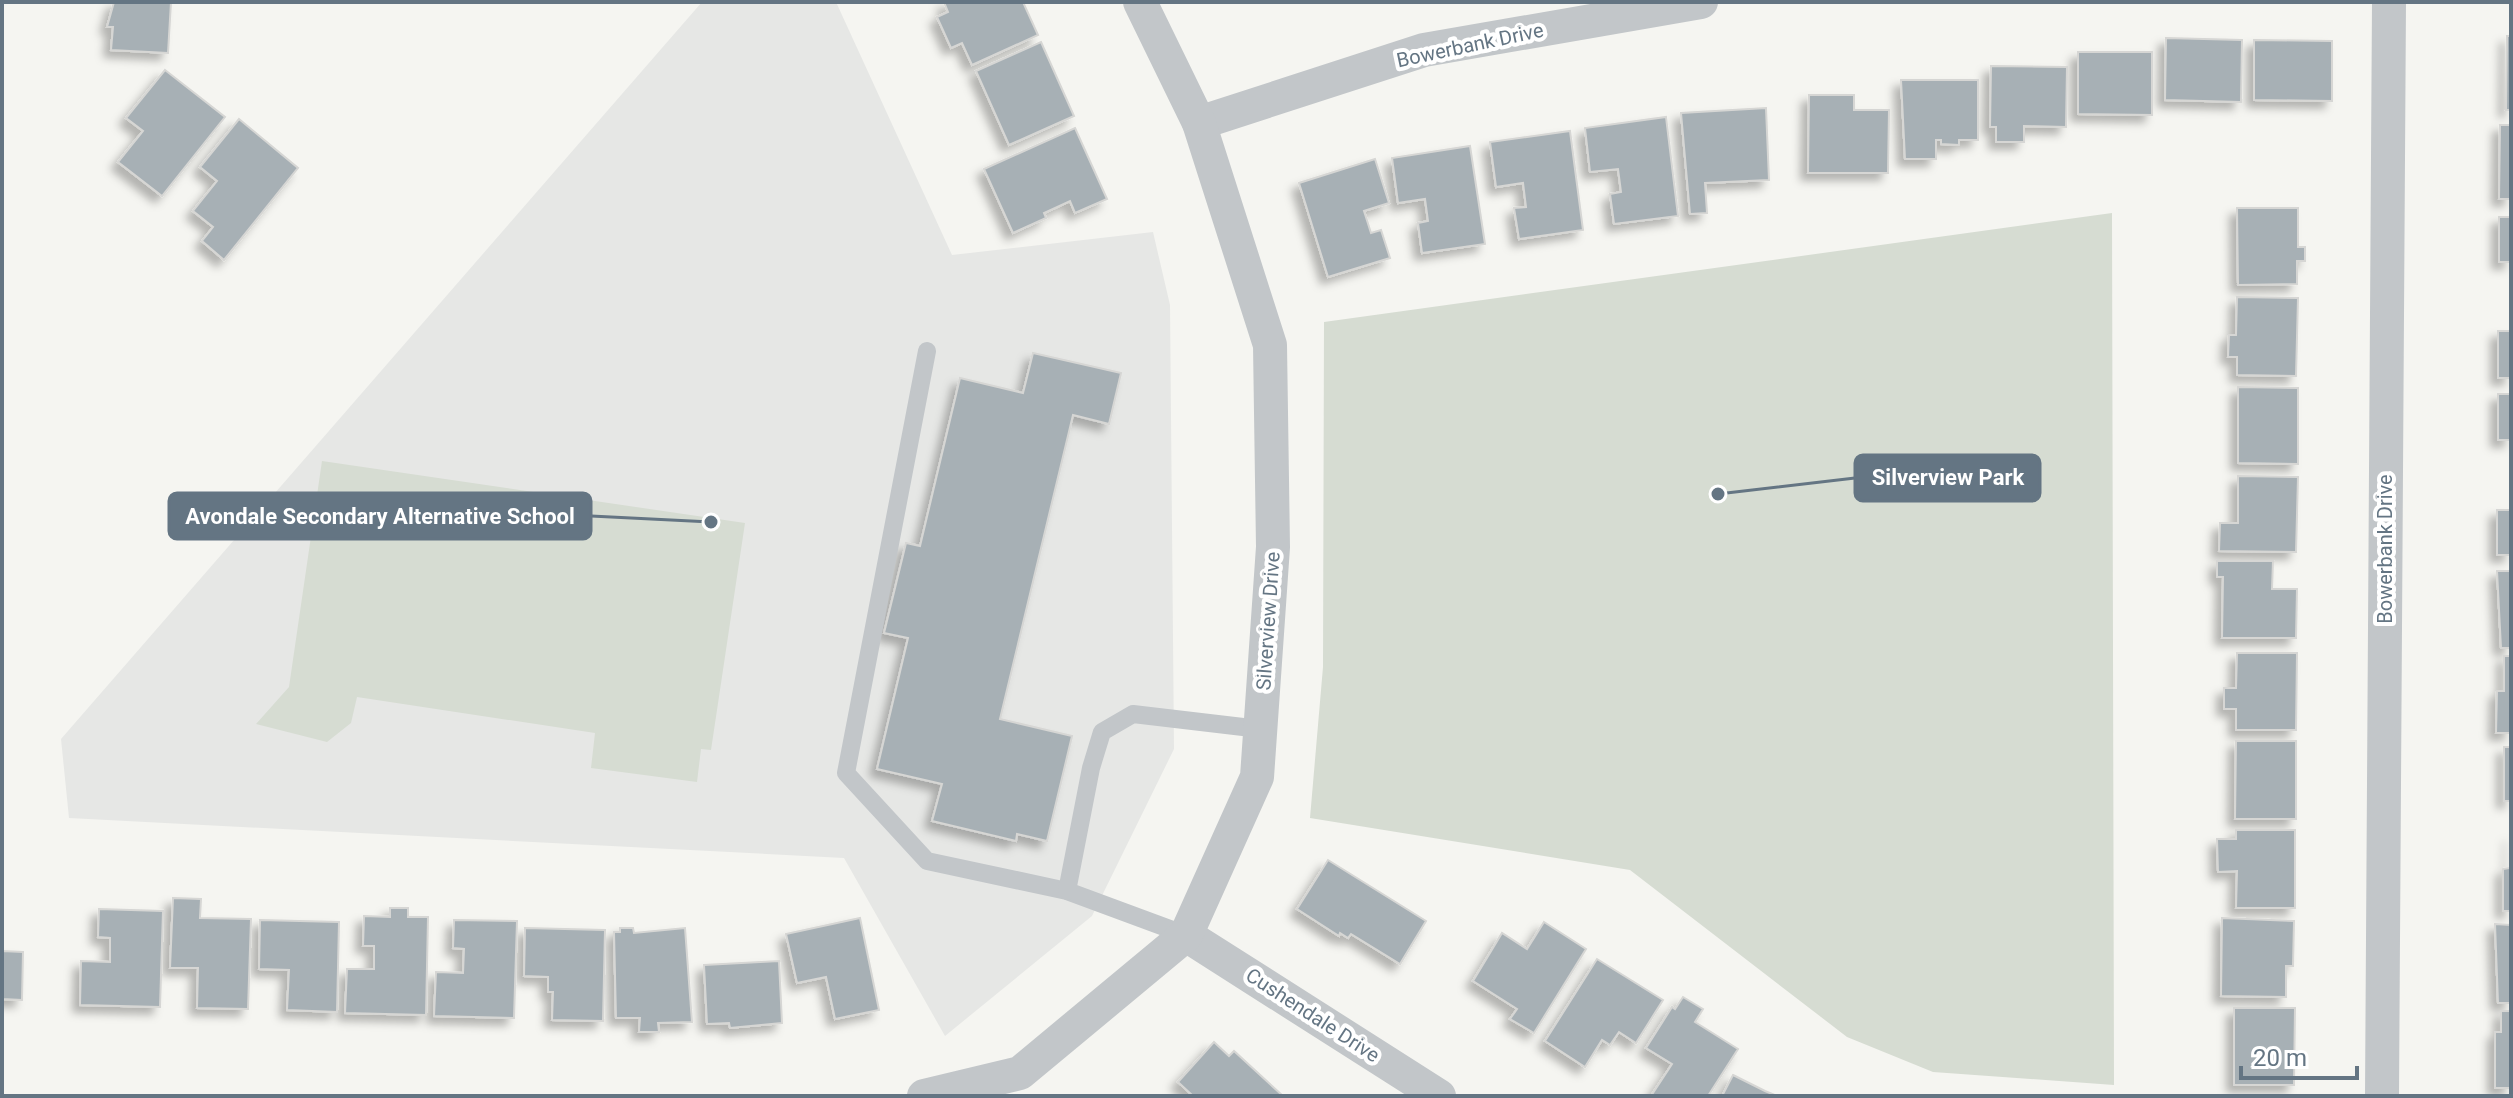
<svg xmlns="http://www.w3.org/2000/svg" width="2513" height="1098" font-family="Roboto,sans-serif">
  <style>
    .built { fill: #e6e7e5 }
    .green { fill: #d6dcd2 }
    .building { fill: #a7b0b5; stroke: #d6d6d4; stroke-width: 2; filter: url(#shadow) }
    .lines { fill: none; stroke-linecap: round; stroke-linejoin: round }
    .service { stroke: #c2c6c9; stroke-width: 18 }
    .minor { stroke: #c2c6c9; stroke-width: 34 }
    .labels { text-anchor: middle; stroke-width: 8; stroke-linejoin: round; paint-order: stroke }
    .street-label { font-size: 20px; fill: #647583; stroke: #fff }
    .leader { fill: none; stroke: #647583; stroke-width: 3 }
    .callout-dot { fill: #647583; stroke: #fff; stroke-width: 3 }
    .callout { fill: #647583; stroke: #647583; stroke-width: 3 }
    .callout-label { font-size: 22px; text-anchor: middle; font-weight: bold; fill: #fff }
  </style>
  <defs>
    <filter id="shadow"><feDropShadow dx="-7" dy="7" stdDeviation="4" flood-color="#0004"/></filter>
  </defs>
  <rect width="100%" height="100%" fill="#f5f5f1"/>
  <polygon class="built" points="702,2 836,2 952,255 1153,232 1170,305 1174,749 1092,916 945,1036 844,858 69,818 61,739"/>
  <g class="green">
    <polygon points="2112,213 2114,1085 1933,1072 1847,1037 1630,870 1310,818 1323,667 1324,322"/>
    <polygon points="322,461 745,523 711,750 701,749 697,782 591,768 595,733 357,697 351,723 327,742 256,724 289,687"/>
  </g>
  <g class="building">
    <polygon points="114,2 171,2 168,53 111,50 113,27 107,27"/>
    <polygon points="944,2 1023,2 1038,35 972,65 962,43 951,48 937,17 948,12"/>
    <polygon points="2507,36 2511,36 2511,110 2506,110"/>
    <polygon points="2166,38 2242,40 2241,102 2165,100"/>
    <polygon points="2254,40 2332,41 2332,101 2254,100"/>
    <polygon points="1041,42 1074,116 1009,145 976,71"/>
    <polygon points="2078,52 2152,52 2152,115 2078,114"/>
    <polygon points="1991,66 2067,67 2066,127 2024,126 2024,142 1996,142 1996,127 1990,127"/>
    <polygon points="165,70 225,117 162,196 118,162 143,131 126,118"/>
    <polygon points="1901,80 1978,80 1978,140 1959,140 1959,145 1941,144 1941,140 1936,140 1936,159 1905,159"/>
    <polygon points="1809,95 1854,95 1854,110 1889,110 1888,173 1808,173"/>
    <polygon points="1766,108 1769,180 1705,183 1707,213 1690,214 1681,113"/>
    <polygon points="1666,117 1678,216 1614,224 1610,194 1621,192 1618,169 1590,172 1585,128"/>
    <polygon points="239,119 298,168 224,260 202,241 213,227 193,211 217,181 200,167"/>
    <polygon points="2500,125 2511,125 2511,199 2499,199"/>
    <polygon points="1075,128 1107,199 1075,213 1070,201 1044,213 1046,218 1013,233 984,169"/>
    <polygon points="1570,131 1583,230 1519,239 1514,208 1526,207 1523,183 1496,187 1490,142"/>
    <polygon points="1470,146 1485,244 1422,253 1418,223 1428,221 1425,199 1398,203 1392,158"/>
    <polygon points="1375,159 1389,203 1364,211 1371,233 1381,230 1390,258 1328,277 1299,183"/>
    <polygon points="2237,208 2298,208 2298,247 2305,247 2305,261 2297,261 2297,284 2238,285"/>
    <rect x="2499" y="217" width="12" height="45"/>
    <polygon points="2237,297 2298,298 2296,376 2237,375 2237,357 2228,357 2229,335 2236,335"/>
    <rect x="2498" y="331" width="13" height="47"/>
    <polygon points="1033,353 1121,373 1109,424 1073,415 1000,719 1072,736 1047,841 1017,834 1016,841 932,821 942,784 877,769 908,638 884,633 906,543 920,546 960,378 1023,393"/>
    <polygon points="2238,387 2298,388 2298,464 2238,463"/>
    <rect x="2498" y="394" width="13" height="46"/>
    <polygon points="2238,476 2298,477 2296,552 2219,551 2220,523 2238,523"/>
    <rect x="2497" y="510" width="14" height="45"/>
    <polygon points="2217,561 2273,561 2272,589 2297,589 2296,638 2222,638 2223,577 2217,577"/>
    <polygon points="2497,571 2511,571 2511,648 2501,648"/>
    <polygon points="2237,653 2297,653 2296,730 2236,730 2236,709 2224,709 2224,688 2236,688"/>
    <polygon points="2504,656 2511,656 2511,733 2496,733 2497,691 2504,691"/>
    <polygon points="2236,741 2296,741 2296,819 2235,819"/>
    <rect x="2504" y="747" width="7" height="54"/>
    <polygon points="2236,830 2295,830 2295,908 2236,908 2237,871 2218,872 2217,839 2236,839"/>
    <polygon points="2511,834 2511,911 2503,911 2503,869 2510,868"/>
    <polygon points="1328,860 1426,921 1400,964 1351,934 1348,938 1340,933 1339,936 1297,909"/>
    <polygon points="173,898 201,899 200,918 251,919 248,1009 197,1008 198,968 170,968"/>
    <polygon points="390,908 408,908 408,917 428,917 426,1015 345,1013 347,969 374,969 374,946 363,946 364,916 390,917"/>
    <polygon points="99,909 163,911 160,1007 80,1005 81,961 110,962 110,938 98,937"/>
    <polygon points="860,918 879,1010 835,1019 826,977 797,983 786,934"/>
    <polygon points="2222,918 2294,921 2293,966 2286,966 2286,997 2221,996"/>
    <polygon points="260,920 339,922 337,1012 287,1010 289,970 259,969"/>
    <polygon points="454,920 517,921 514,1018 434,1016 436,972 463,973 464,949 453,948"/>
    <polygon points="1544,922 1586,949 1534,1033 1510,1019 1517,1009 1473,981 1502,933 1527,949"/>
    <polygon points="2495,924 2511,925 2511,1003 2498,1003"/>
    <polygon points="525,928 605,930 603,1021 552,1020 553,992 548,992 548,977 524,976"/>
    <polygon points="620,928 633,928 634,933 685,928 692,1022 658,1023 659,1032 639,1032 640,1018 616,1018 614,932 620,932"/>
    <polygon points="2,951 23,952 22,1000 2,999"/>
    <polygon points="1597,959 1663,1000 1636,1043 1619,1032 1610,1045 1602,1040 1585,1067 1545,1041"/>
    <polygon points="779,961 782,1023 730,1028 729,1023 707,1024 704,965"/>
    <polygon points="1683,997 1703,1009 1695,1022 1738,1049 1708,1096 1651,1096 1672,1064 1646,1048 1672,1007 1675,1009"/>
    <polygon points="2234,1008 2295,1008 2294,1085 2234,1085"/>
    <polygon points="2501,1011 2511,1011 2511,1088 2495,1088 2495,1032 2501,1032"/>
    <polygon points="1214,1042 1229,1056 1234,1051 1283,1096 1193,1096 1178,1082"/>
    <polygon points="1733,1075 1765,1091 1777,1096 1722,1096"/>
  </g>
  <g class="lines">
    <g class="service">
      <polyline points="927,351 846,773 927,861 1067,891 1186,935"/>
      <polyline points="1067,891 1091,768 1102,732 1133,714 1260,729"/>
    </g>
    <g class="minor">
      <polyline points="1199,123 1424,50 1701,2"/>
      <polyline points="1186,935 1439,1096"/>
      <polyline points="924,1096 1020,1073 1186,935 1257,777 1273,547 1270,345 1199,123 1140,2"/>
      <polyline points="2382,1096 2389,2"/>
    </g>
  </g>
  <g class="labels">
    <g class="street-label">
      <text transform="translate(1470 45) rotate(-12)" y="7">Bowerbank Drive</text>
      <text transform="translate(2385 549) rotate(-90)" y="7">Bowerbank Drive</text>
      <text transform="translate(1268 621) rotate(-86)" y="7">Silverview Drive</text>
      <text transform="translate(1313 1015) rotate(33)" y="7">Cushendale Drive</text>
    </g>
  </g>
  <path class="leader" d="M1718 494L1855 478M711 522L591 516"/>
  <g class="callout-dot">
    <circle cx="1718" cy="494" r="8"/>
    <circle cx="711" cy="522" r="8"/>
  </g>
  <g class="callout">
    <rect x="1855" y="455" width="185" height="46" rx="8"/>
    <rect x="169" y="493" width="422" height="46" rx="8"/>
  </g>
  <g class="callout-label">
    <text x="1948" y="485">Silverview Park</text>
    <text x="380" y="524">Avondale Secondary Alternative School</text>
  </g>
  <rect width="2513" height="1098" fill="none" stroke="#647583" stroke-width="8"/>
  <path d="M2241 1066v12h116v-12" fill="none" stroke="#647583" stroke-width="4"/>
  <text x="2253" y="1066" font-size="24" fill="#647583" stroke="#ffffff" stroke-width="6" paint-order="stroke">20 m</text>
</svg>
